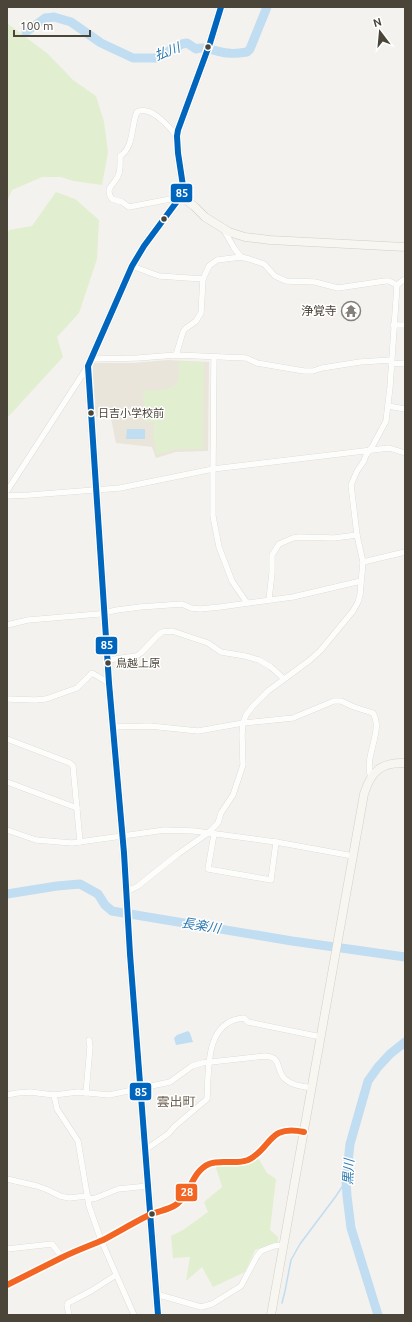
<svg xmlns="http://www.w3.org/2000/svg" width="412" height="1322" font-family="Ubuntu,'Noto Sans JP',sans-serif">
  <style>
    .education { fill: #eae5da }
    .green { fill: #e1eecf }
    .water { fill: #c0ddf1 }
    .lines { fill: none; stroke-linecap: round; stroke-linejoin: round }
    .stream { stroke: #c0ddf1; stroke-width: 1.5 }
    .river { stroke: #c0ddf1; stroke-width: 9 }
    .street-casing { stroke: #d2d0cb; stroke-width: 6 }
    .secondary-casing { stroke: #d3cfc5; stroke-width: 9 }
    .street { stroke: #fdfdfc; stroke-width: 5.5 }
    .secondary { stroke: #f7f6f1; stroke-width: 8 }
    .bus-1-casing { stroke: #fff; stroke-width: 9 }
    .bus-2-casing { stroke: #fff; stroke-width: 9 }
    .bus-1 { stroke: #0065bd; stroke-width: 6 }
    .bus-2 { stroke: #f26522; stroke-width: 6 }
    .bus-dot { fill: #4b4439; stroke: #fff; stroke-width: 1.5 }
    .labels { text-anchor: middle; stroke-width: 3; stroke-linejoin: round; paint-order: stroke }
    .bus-label { font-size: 11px; fill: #4b4439; stroke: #fff; text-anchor: start }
    .poi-label { font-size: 12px; fill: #4b4439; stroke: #fff; text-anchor: end }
    .water-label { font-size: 13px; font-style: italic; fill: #2e7ab2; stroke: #fff }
    .neighbourhood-label { font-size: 13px; fill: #6e6250; stroke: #fff }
    .line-badge { stroke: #fff; stroke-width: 1.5 }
    .badge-label { font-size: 11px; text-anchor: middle; font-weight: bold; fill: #fff }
  </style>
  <rect width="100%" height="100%" fill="#f4f2ee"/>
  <polygon class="education" points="168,360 209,362 208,451 176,452 156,458 152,447 116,443 110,414 95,417 92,365 95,363 133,363"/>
  <g class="green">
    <polygon points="7,23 48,54 73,80 96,96 104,122 108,152 102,185 73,181 61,177 42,177 12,190 7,201"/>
    <polygon points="56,192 75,199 99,220 97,259 79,313 57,337 63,357 7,418 7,236 9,230 32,226"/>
    <path d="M178 361 204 362 203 449H175L157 455 153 438 154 422H145L143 390C154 390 174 393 178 380 180 375 178 367 178 361Z"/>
    <polygon points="258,1158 267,1173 276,1179 270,1230 278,1237 278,1242 255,1250 245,1272 213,1287 202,1267 186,1281 190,1257 173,1258 171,1236 183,1230 208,1212 204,1202 222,1187 216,1168 218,1159"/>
  </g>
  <g class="water">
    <polygon points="127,429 145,429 145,439 126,439"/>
    <polygon points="188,1031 190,1033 193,1042 176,1045 174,1038 177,1035"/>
  </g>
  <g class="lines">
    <polyline class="stream" points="282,1303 285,1291 291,1260 300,1244 336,1196 346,1181"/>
    <g class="river">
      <path d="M26 32 45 18 54 17 71 22 101 43 133 58H156L182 44 187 43 196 49C206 45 217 53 228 53 234 54 241 53 247 52L250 49 267 7"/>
      <polyline points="7,894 57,886 80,884 98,894 105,905 112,911 292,941 405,957"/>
      <polyline points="378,1315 351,1228 347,1196 346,1181 350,1144 368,1081 378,1067 390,1054 405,1042"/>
    </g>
    <defs>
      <g id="street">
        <path d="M177 136C168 126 151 105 137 112 131 125 134 148 120 156 120 163 121 170 118 176 114 186 104 187 112 199L122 202 129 207 181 197"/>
        <polyline points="224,230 234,248 241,257"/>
        <polyline points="132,266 159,276 203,279"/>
        <polyline points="393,325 405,325"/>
        <polyline points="176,355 183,332 185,329 196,321 201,313 203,279 209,266 217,260 241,257 249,259 264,264 275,276 286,281 315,282 338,288 385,281 389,281 397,285"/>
        <polyline points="214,357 213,469 213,516 219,547 232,581 247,603"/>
        <polyline points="91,359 138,358 176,355 246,358 257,363 304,371 313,371 322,368 360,362 391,360"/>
        <polyline points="391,364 405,363"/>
        <polyline points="388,406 405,409"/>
        <polyline points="7,491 88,366"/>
        <polyline points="7,496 30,495 120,488 213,469 389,448 405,453"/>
        <polyline points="363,562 405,552"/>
        <polyline points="269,599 272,573 272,555 279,544 293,538 299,537 334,538 357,535"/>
        <polyline points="7,625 28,620 99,614 117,610 140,607 182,604 191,608 200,609 220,607 293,597 361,581"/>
        <polyline points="108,660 136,656 141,653 157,636 162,632 172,631 208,643 221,652 245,656 259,660 271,667 284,679"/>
        <polyline points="7,699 35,700 46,699 77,688 92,673 109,683"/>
        <path d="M113 727 150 726 198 731 243 723 293 718 334 701H341L354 707 373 713C384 731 363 757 371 777"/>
        <polyline points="7,739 70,763 73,766 80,842"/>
        <polyline points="7,782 77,808"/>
        <polyline points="7,830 36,840 72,843 165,830 194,831 276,842 353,856"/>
        <polyline points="214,834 208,869 271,880 276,842"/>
        <polyline points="126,892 138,886 178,854 208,833 218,823 221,813 233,795 243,765 242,735 243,723 246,715 253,706 268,691 310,660 320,651 353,611 358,602 360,595 363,562 357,535 351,485 357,471 364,461 366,455 372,447 386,421 390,387 397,285 405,279"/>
        <polyline points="86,1093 90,1047 89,1040"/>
        <path d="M7 1095 17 1093 30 1092 54 1095 78 1092 109 1095 170 1082 192 1066 202 1063 265 1056C283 1057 275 1070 285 1079 293 1086 302 1086 312 1088"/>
        <polyline points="54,1095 57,1109 78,1141 89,1206 101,1240 134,1315"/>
        <path d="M145 1150 168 1134 175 1126 207 1099C209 1071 204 1021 244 1018L248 1022 321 1037"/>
        <polyline points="7,1179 37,1186 48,1190 60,1196 69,1198 87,1196 91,1199 96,1198 118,1189 148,1186"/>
        <polyline points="7,1249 52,1244 62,1257"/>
        <path d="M7 1285C25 1276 43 1267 61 1258 75 1251 89 1246 103 1240 118 1232 133 1223 149 1215 158 1211 169 1210 177 1204 191 1194 191 1172 209 1164 221 1159 235 1165 248 1160 272 1149 267 1124 304 1132"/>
        <polyline points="156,1294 201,1307 212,1304 241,1286 257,1256 261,1251 274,1246 283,1245"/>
        <polyline points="69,1315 67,1305 68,1303 91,1291 116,1275"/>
      </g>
      <g id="secondary">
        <polyline points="181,196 194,206 205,217 229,232 245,237 270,240 405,247"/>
        <polyline points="158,1315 130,954 124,853 109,683 88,366 132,266 144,246 181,196 183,186 178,153 177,136 178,130 210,43 221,7"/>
        <path d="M271 1315 364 794C371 772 380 762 405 763"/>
      </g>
    </defs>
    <use href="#street" class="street-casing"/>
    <use href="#secondary" class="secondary-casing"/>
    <use href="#street" class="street"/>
    <use href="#secondary" class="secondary"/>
    <defs>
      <polyline id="bus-1" points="158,1315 130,954 124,853 109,683 88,366 132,266 144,246 181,196 183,186 178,153 177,136 178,130 210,43 221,7"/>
      <path id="bus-2" d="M7 1285C25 1276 43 1267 61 1258 75 1251 89 1246 103 1240 118 1232 133 1223 149 1215 158 1211 169 1210 177 1204 191 1194 191 1172 209 1164 221 1159 235 1165 248 1160 272 1149 267 1124 304 1132"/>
    </defs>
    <use href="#bus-1" class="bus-1-casing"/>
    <use href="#bus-2" class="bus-2-casing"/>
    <use href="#bus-1" class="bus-1"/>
    <use href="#bus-2" class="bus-2"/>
  </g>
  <defs>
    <symbol id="temple-ring" viewBox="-11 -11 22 22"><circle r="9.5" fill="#fff" stroke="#868178" stroke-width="1.5"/><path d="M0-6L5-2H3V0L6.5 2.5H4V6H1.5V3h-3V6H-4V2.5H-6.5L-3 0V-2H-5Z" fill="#868178"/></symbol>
  </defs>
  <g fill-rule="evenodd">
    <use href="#temple-ring" x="340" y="300" width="22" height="22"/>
  </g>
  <g class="bus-dot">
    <circle cx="208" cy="47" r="3.5"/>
    <circle cx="164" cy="219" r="3.5"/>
    <circle cx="91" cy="413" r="3.5"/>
    <circle cx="108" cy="663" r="3.5"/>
    <circle cx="152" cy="1214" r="3.5"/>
  </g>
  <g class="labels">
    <g class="bus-label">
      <text x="98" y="417">日吉小学校前</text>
      <text x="116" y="667">鳥越上原</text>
    </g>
    <g class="poi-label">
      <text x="337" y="315">浄覚寺</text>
    </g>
    <g class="water-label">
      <text transform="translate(167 51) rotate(-21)" y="5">払川</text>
      <text transform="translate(201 925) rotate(9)" y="5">長楽川</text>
      <text transform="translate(348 1172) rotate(-87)" y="5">黒川</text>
    </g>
    <g class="neighbourhood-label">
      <text x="176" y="1106">雲出町</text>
    </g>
  </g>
  <g class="line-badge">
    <rect x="170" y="183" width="23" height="20" rx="4" fill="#0065bd"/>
    <rect x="95" y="636" width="23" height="19" rx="4" fill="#0065bd"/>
    <rect x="129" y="1082" width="23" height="19" rx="4" fill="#0065bd"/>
    <rect x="175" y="1183" width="23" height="19" rx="4" fill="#f26522"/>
  </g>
  <g class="badge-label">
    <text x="182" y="197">85</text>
    <text x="107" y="649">85</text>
    <text x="141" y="1096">85</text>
    <text x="187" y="1196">28</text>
  </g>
  <rect width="412" height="1322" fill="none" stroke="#4b4439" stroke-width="16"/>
  <g transform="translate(380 32) rotate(344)" stroke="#ffffff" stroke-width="3" paint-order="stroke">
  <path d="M0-3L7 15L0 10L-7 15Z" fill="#4b4439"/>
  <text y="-6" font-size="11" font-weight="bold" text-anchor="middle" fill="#4b4439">N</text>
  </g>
  <path d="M14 30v6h76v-6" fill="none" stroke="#4b4439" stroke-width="2"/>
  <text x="20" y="30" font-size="12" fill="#4b4439" stroke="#ffffff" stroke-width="3" paint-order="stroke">100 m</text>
</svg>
